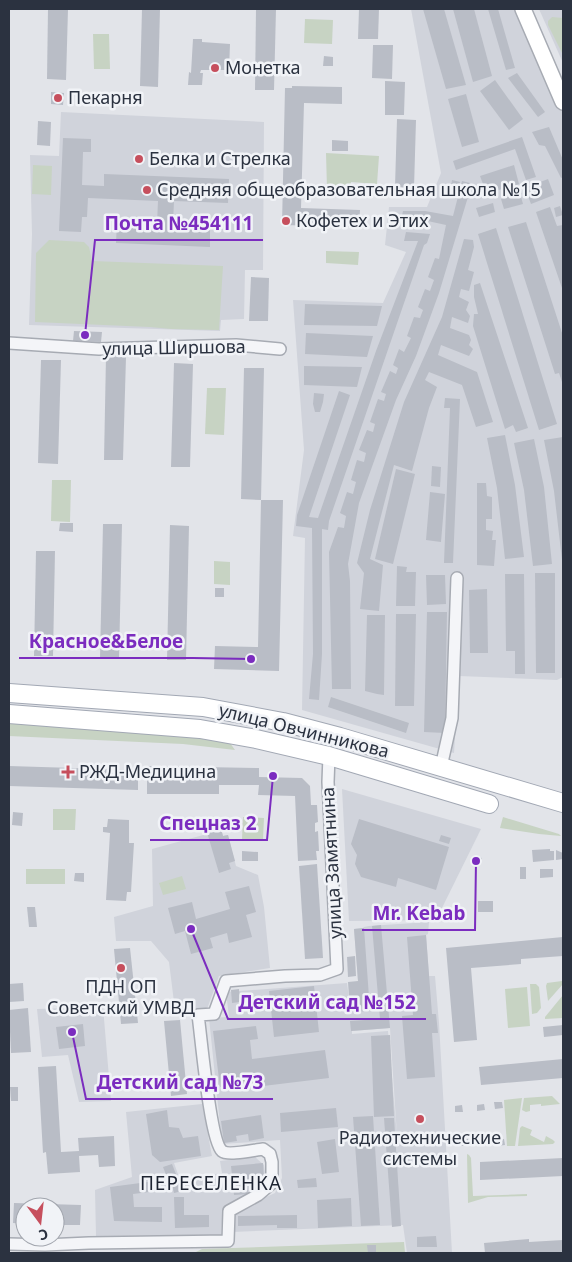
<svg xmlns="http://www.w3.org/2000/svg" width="572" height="1262" font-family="'Noto Sans',sans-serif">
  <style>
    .built { fill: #d0d3db; fill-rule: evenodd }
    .green { fill: #c7d3c3 }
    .building { fill: #b9bdc6 }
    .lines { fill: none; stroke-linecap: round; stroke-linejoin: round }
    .street-casing { stroke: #a7abb3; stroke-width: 14 }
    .secondary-casing { stroke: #a7abb3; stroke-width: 18 }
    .primary-casing { stroke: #a2a8b4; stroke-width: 20 }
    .street { stroke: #f4f5f8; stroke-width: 11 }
    .secondary { stroke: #fff; stroke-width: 15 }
    .primary { stroke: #fff; stroke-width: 18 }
    .poi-dot { fill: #c64f5d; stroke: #f1f3f7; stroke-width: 2 }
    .labels { text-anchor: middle; stroke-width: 5; stroke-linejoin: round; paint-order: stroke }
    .poi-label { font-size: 18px; fill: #2b3240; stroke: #f1f3f7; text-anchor: start }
    .street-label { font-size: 18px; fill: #2b3240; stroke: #f1f3f7 }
    .neighbourhood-label { font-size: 19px; letter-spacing: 1px; fill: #1d2331; stroke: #f1f3f7 }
    .leader { fill: none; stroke: #7b2cbf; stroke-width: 2 }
    .callout-dot { fill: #7b2cbf; stroke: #f1f3f7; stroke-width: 2 }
    .callout-label { font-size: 19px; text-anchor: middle; font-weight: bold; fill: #7b2cbf; stroke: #f1f3f7; stroke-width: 5; stroke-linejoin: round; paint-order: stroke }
  </style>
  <rect width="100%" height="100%" fill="#e2e4e9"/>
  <g class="built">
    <polygon points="411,9 515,9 563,112 563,677 557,680 459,676 454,753 302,710 305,538 293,536 304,450 293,300 383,303 406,252 385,245 389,207 427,207 441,173"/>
    <polygon points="539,9 563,9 563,63"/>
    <polygon points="61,112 264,122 263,270 245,270 244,319 221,320 220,331 29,325 32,234 30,155 59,156"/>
    <polygon points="342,789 481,829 436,920 349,921"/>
    <polygon points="220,825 223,836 228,835 236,866 258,875 264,907 270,968 219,976 207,1009 175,1010 169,962 151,941 116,941 114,917 153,906 152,849 207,834 206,829"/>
    <path d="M429 922 428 934 426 935 429 976H435L439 1023 452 1253H407L403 1225 232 1232 233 1212 275 1193 282 1178 280 1140 222 1144 209 1018 229 1017 226 992 347 983 350 1007 358 981 354 929 363 928 364 927 369 926ZM390 1028 397 1136 388 1031 352 1034V1031Z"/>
    <polygon points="103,1007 111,1101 79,1102 68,1055 42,1057 37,1009"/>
    <polygon points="202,1104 212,1156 174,1163 180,1180 222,1173 220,1161 255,1157 264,1165 266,1182 255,1192 223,1208 221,1235 96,1236 95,1190 132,1177 126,1112"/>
  </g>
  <g class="green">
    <polygon points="552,17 563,18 563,55 548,25 548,21"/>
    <polygon points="305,19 333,20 332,44 304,43"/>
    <polygon points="93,34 109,34 110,69 94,69"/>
    <polygon points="326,153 379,156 377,184 351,182 350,190 327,189"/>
    <polygon points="33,165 52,166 51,195 32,194"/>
    <polygon points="49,240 84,242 89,247 92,261 223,266 219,330 171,329 150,327 35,322 36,253"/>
    <polygon points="326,251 359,252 358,265 326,263"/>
    <polygon points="207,388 226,388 224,435 205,434"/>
    <polygon points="52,480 71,480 70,522 51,521"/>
    <polygon points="214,561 230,562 230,585 214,584"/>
    <polygon points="9,722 169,734 230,743 235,750 183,744 9,736"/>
    <polygon points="53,809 76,809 75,830 53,830"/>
    <polygon points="243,817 264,818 263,839 242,839"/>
    <polygon points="503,817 559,834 561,836 539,834 500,828"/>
    <rect x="26" y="869" width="39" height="15"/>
    <polygon points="182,876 186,889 163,895 159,883"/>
    <polygon points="562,981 563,984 548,1001 546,986 547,983"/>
    <polygon points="530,984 536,984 539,987 541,1008 537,1013 532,1014"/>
    <polygon points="527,987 530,1026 508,1028 505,989"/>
    <polygon points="563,995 563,1018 545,1019 545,1017"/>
    <polygon points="552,1096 560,1104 541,1106 541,1104 530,1105 530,1111 526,1112 522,1110 524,1098"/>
    <polygon points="522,1098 515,1146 507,1146 504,1100"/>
    <polygon points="522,1126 532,1130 530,1135 544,1142 546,1136 553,1140 555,1142 553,1144 518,1146 520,1128"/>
    <polygon points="467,1154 469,1155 471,1158 473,1196 527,1194 527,1196 488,1197 468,1203"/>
    <polygon points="404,1242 405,1253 194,1253 202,1249"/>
  </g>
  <g class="building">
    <polygon points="48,9 68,9 66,80 47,79"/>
    <polygon points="142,9 160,9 158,87 140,86"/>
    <polygon points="256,9 276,9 274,90 255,90"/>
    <polygon points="359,9 379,9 378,39 358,39"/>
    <polygon points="423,9 444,9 466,85 446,89"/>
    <polygon points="453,9 474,9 492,76 473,82"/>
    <polygon points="488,9 498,9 515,68 506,70"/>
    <polygon points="193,39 202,39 202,42 230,44 229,70 201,70 200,73 203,73 202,85 188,85 189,72 191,73"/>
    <polygon points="373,45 393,45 392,79 372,78"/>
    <polygon points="324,56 333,57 333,66 323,66"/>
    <polygon points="517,73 545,112 538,117 508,78"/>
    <polygon points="495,80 523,119 509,130 480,91"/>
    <polygon points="385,81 405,82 404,115 385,115"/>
    <polygon points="292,86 342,87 342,104 304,103 301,208 360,210 359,227 282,225 285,88 292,88"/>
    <polygon points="51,92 64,93 63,105 51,104"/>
    <polygon points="466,94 479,142 462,147 448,99"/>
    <polygon points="397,119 416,120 414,188 395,187"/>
    <polygon points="38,121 51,122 50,146 37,145"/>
    <polygon points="549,127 563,160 563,177 561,178 545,146 539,145 532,132"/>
    <polygon points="522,137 536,177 526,180 515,149 456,170 453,161"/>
    <polygon points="63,138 91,139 91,152 83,152 82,185 104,186 104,174 229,179 228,203 174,201 173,224 210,226 210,247 116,243 117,222 157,224 158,201 88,198 87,217 82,217 81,232 59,231"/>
    <polygon points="332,140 348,141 348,151 332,151"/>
    <polygon points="514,165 519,184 482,195 479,185 483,184 480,176"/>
    <polygon points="548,179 554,195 531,204 525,188"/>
    <polygon points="452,180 460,182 456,199 449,198"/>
    <polygon points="462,181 470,183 471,187 439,293 416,356 396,400 359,503 348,564 350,581 351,689 332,689 329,552 338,527 344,528 346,516 340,513 347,492 353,494 356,482 351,480 357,460 364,462 366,453 359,450 367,430 373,432 375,424 370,422 378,399 384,401 386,394 381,392 390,371 396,374 398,368 393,365 399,349 404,352 411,338 407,336 414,317 420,318 423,310 418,307 425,289 430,291 434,280 428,277 435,258 439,259 446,225 423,220 401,220 403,211 425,211 453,216"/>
    <polygon points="520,193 523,204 504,209 501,199"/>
    <polygon points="493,203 495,212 479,217 476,208"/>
    <polygon points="560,206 563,215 556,217 554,208"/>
    <polygon points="550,207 557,226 563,225 563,291 536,212"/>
    <polygon points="526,222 563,336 563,385 559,373 555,374 508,227"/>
    <polygon points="496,228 557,424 539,430 478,234"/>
    <polygon points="406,232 430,234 427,243 424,245 329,521 328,530 322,529 322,654 319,700 309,699 313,654 312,528 296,526 297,515 339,391 350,395 309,517 318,518 376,351 418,241 404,241"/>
    <polygon points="464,239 473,240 474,247 468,270 474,272 469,291 461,289 459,297 469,302 466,310 470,316 468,323 452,317 450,328 469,335 471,340 469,345 473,349 469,356 441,345 438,355 477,372 493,422 476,427 462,385 429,372 425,380 437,387 429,408 412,471 394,465 370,559 383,565 379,611 360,609 364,573 357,563 370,510 404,402 442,317"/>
    <polygon points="251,277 269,278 268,321 249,321"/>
    <polygon points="480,283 528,428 516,432 513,425 505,429 473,326 474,314 478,314 474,297 474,285"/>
    <polygon points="305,304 382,306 377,326 304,325"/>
    <polygon points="74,331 102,332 101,342 73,341"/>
    <polygon points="306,333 373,336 367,357 305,354"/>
    <polygon points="106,356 126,357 123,460 104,460"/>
    <polygon points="41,360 61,360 58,464 38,463"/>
    <polygon points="174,363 193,364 190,467 171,467"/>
    <polygon points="304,366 362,367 357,387 304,385"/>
    <polygon points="244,368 264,368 261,500 283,500 279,671 214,669 215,646 258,647 261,500 241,499"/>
    <polygon points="314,393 324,394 323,402 320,412 315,412 313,404"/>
    <polygon points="445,398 460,399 453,563 444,563 450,408 444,408"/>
    <polygon points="505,435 515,485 524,557 505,559 497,488 487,438"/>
    <polygon points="563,437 563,560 562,560 554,491 544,440"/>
    <polygon points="534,439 544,487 552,564 533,566 524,490 514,443"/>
    <polygon points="432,466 441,467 440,487 431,486"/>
    <polygon points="396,469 415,474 393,564 375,559"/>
    <polygon points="477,483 486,483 487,496 492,497 492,519 486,519 486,530 493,531 492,540 496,540 494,566 477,565"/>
    <polygon points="430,492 445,494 441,542 426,540"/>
    <polygon points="60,523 73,523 73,532 59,531"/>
    <polygon points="103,524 122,524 119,659 100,658"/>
    <polygon points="170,525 189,526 186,660 167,660"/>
    <polygon points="36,551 55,551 53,656 34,656"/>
    <polygon points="397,566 407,567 406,572 416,572 415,606 396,606"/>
    <polygon points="535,573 555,573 555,673 536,673"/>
    <polygon points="505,574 524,574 525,674 515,674 515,651 506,651"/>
    <polygon points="426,575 445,575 446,604 427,605"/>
    <rect x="215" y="588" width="9" height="9"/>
    <polygon points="487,589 488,653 470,653 469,590"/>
    <polygon points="427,612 447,612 445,733 424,732"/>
    <polygon points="396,614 416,614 414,706 395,706"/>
    <polygon points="367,615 385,615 384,695 377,694 365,691"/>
    <polygon points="331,697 409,723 406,733 328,707"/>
    <polygon points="9,766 138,770 138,790 9,786"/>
    <polygon points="147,766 259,768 259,777 302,778 310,786 311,805 317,805 318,822 315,823 315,832 318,831 319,851 316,851 317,860 298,861 295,796 258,795 259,785 219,785 219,794 147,794"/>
    <polygon points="13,812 23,813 22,826 12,825"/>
    <polygon points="108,819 129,820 129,843 134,843 131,892 127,892 126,901 106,900 110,833 103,832 103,827 107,827"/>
    <polygon points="359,819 449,847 436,890 398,878 396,887 361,877 355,864 357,855 351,844"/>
    <polygon points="220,825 223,836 228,835 235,861 229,863 231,869 219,873 206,829"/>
    <polygon points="441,835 451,838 449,844 439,841"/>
    <polygon points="550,849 550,851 554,851 554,860 533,862 532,850"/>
    <polygon points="556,850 563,853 563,859 556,860"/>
    <polygon points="242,851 258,852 258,861 242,861"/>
    <polygon points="473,856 482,858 479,866 471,863"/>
    <polygon points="317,864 323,958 305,959 299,866"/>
    <rect x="520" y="867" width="6" height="12"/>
    <polygon points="540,869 553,869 553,877 540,878"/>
    <polygon points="75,873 84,873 84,882 74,881"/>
    <polygon points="249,886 256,912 246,915 252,937 229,943 227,933 210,938 213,948 191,954 185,931 175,934 168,908 192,902 196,919 230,909 225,892"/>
    <rect x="478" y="901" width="15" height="11"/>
    <polygon points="27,907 35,907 37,927 29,927"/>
    <polygon points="381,925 390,1028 351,1031 350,1021 380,1019 372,926"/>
    <polygon points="364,928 370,1011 350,1012 348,982 358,981 354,929"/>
    <polygon points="426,935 432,1014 436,1014 438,1033 432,1033 435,1077 407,1079 402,1016 413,1015 407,937"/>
    <polygon points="563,937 563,956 521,959 521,964 471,968 477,1040 454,1042 446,948"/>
    <polygon points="130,948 138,1023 121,1024 114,949"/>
    <polygon points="355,956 356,976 348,977 347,957"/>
    <polygon points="23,983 24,1001 9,1002 9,984"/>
    <polygon points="314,986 319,1032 274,1037 269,991"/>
    <polygon points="239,989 240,1002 232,1003 231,990"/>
    <polygon points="28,1008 31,1052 11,1053 9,1010"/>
    <polygon points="180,1020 187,1094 171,1096 164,1021"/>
    <polygon points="83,1024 85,1046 59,1049 56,1027"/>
    <polygon points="563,1025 563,1035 544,1037 543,1027"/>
    <polygon points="256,1026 258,1039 250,1040 252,1059 325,1050 329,1078 255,1087 254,1083 220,1087 213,1031"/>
    <polygon points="390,1035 394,1116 374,1117 371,1036"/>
    <polygon points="563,1059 563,1078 481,1085 479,1067"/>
    <polygon points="56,1066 61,1152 79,1151 78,1138 114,1136 115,1166 99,1167 98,1155 79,1156 80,1172 48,1174 46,1152 43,1153 38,1067"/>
    <polygon points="10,1087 18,1087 18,1101 11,1101"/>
    <polygon points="494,1102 502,1102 503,1108 495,1109"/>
    <polygon points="484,1104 485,1110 477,1111 477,1105"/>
    <polygon points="462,1105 463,1112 455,1112 455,1106"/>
    <polygon points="336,1108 338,1127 281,1132 280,1113"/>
    <polygon points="167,1110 169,1127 179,1128 183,1138 198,1136 201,1156 160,1162 152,1155 146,1114"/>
    <polygon points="261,1115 264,1138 249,1141 248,1134 236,1136 237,1141 224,1143 221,1121"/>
    <polygon points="373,1116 380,1225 361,1226 353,1117"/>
    <polygon points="384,1118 394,1118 401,1226 392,1227"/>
    <polygon points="335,1139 339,1172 322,1174 317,1142"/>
    <rect x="460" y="1139" width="8" height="7"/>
    <polygon points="497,1139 504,1139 505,1145 497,1146"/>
    <polygon points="563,1158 563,1176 480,1180 480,1162"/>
    <polygon points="263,1163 264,1178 246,1180 248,1194 234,1195 231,1166"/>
    <polygon points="172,1164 179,1182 170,1185 163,1167"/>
    <polygon points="316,1178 317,1187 298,1188 297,1180"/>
    <polygon points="192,1180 194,1188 174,1193 172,1185"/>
    <polygon points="148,1182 149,1192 133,1194 134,1207 162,1207 162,1222 114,1221 110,1187"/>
    <polygon points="174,1197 184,1197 184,1215 209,1215 209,1227 175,1228"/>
    <polygon points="351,1198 352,1226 318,1228 317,1200"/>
    <polygon points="14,1203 81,1205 80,1225 55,1225 55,1207 25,1207 25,1224 13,1223"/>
    <polygon points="297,1215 297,1228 277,1228 277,1225 238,1226 238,1216"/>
    <polygon points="436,1236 437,1247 417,1247 417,1237"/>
    <polygon points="529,1239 529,1242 563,1240 563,1253 485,1253 484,1243"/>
    <polygon points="367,1245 376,1245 376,1253 368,1253"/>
  </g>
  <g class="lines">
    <defs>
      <g id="street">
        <polyline points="9,343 99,349 236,345 280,349"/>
        <polyline points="441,767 452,718 457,578"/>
        <path d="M9 1244 45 1245 89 1243 228 1241 229 1211 258 1195 272 1183V1162L270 1154 263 1149C254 1150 228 1156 222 1151 210 1141 201 1035 198 1015L214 1014 226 981 285 976 320 975 337 969 328 782 329 756"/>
      </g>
      <polyline id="secondary" points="523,9 563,102"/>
      <g id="primary">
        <polyline points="9,693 203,707 283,722 340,737 563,803"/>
        <polyline points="9,714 200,729 256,739 329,756 489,804"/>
      </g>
    </defs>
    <use href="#street" class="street-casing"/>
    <use href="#secondary" class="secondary-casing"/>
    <use href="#primary" class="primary-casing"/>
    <use href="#street" class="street"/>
    <use href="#secondary" class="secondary"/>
    <use href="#primary" class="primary"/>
  </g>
  <g class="poi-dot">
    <circle cx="215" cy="68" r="5"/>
    <circle cx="58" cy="98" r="5"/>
    <circle cx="139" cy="159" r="5"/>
    <circle cx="147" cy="190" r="5"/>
    <circle cx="286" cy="221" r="5"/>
    <path d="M65.5 764.5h5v5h5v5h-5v5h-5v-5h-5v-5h5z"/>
    <circle cx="121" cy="968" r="5"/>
    <circle cx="420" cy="1119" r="5"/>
  </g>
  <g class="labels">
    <g class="poi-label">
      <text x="225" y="74">Монетка</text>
      <text x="68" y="104">Пекарня</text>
      <text x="149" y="165">Белка и Стрелка</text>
      <text x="157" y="196">Средняя общеобразовательная школа №15</text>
      <text x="296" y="227">Кофетех и Этих</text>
      <text x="79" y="778">РЖД-Медицина</text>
      <text x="121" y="993" text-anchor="middle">ПДН ОП<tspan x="121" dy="21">Советский УМВД</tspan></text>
      <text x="420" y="1144" text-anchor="middle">Радиотехнические<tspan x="420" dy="21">системы</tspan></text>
    </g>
    <g class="street-label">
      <text transform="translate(174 348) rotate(-1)" y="6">улица Ширшова</text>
      <text transform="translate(304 731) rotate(14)" y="6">улица Овчинникова</text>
      <text transform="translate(332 863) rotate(-93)" y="6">улица Замятнина</text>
    </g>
    <g class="neighbourhood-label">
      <text x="211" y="1190">ПЕРЕСЕЛЕНКА</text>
    </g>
  </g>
  <path class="leader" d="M85 335L95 240H263M251 659L193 658H19M273 776L267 840H150M476 861L475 930H362M191 929L228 1019H426M72 1032L86 1099H273"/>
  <g class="callout-dot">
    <circle cx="85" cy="335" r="5"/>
    <circle cx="251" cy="659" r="5"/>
    <circle cx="273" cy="776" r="5"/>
    <circle cx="476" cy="861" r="5"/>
    <circle cx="191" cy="929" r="5"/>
    <circle cx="72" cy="1032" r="5"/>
  </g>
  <g class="callout-label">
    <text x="179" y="230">Почта №454111</text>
    <text x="106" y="648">Красное&amp;Белое</text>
    <text x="208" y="830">Спецназ 2</text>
    <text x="419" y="920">Mr. Kebab</text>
    <text x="327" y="1009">Детский сад №152</text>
    <text x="180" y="1089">Детский сад №73</text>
  </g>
  <rect width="572" height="1262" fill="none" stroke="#2b3240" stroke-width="20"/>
  <g transform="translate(40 1222) rotate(165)"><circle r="24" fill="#f1f3f7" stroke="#a2a6ae"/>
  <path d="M0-4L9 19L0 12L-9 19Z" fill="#c64f5d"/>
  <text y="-8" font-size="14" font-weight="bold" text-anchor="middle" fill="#2b3240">С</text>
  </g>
</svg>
